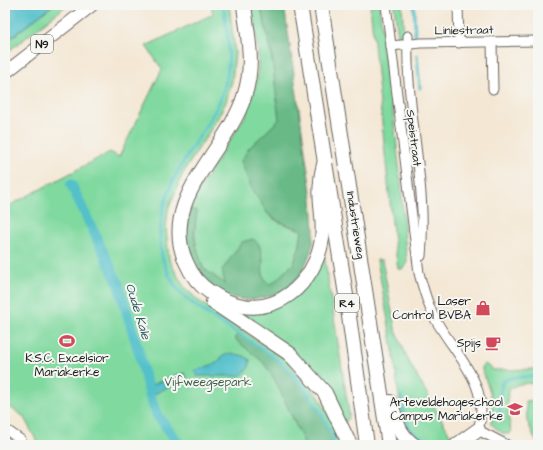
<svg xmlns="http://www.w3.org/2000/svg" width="543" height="450" font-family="'Architects Daughter',sans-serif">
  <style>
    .green { fill: #80d99f; stroke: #4e7a5e }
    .forest { fill: #68b986; stroke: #426a51 }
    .water { fill: #52c0ca; stroke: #376e73 }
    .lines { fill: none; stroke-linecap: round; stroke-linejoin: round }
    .stream { stroke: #52c0ca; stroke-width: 3 }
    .canal { stroke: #52c0ca; stroke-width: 10 }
    .minor-casing { stroke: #68635d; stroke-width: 11 }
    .major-casing { stroke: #68635d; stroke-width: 14 }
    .highway-casing { stroke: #68635d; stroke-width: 16 }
    .minor { stroke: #fff; stroke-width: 9 }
    .major { stroke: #fff; stroke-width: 12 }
    .highway { stroke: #fff; stroke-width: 14 }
    .labels { text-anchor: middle; stroke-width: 4; stroke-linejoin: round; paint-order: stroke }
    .shield { fill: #f6f6f2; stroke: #5d5d5c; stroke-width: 1 }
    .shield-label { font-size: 11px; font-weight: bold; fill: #1c1c1c }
    .street-label { font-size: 12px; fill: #1c1c1c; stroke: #f6f6f2 }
    .poi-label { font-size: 12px; fill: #1c1c1c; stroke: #f6f6f2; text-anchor: end }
    .park-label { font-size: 12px; fill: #3f5e4a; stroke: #f6f6f2 }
    .water-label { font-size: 13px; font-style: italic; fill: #325e62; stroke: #f6f6f2 }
  </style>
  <rect width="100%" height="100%" fill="#f6f6f2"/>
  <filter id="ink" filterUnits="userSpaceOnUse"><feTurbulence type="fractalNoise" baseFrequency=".025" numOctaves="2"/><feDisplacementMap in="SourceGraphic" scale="8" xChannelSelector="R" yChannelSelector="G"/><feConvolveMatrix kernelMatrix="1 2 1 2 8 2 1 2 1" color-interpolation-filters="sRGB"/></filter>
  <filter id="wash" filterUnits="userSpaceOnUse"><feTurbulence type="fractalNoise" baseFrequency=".012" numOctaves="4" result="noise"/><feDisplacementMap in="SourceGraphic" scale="16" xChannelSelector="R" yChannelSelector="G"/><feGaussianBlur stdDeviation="0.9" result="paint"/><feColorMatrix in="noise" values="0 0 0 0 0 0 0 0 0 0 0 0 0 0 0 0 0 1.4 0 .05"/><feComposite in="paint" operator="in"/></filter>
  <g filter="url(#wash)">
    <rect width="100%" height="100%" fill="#f4e8d5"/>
    <g class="green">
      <polygon points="53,5 67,5 5,54 5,43"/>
      <polygon points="211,5 229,5 235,52 232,81 226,102 216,121 183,173 168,210 166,228 169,259 176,273 184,287 199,301 286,360 319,397 333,423 342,445 180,445 174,438 159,445 39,445 23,416 5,404 5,208 110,152 119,157 162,69 146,46 213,14"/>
      <path d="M252 5H260C272 42 275 81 280 120L249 148C253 162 260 205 268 214 276 223 291 227 302 230L300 245 294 263 273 283 268 284C261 276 262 268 263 259L226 285C219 280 207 275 203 267 194 252 193 228 197 211L190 209 197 192 246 115C252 98 258 81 258 64 259 44 254 24 252 5Z"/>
      <path d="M370 5H379C387 65 395 125 401 184 403 210 404 235 407 261L406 265 402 269H398L394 242Z"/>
      <polygon points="394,5 402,5 404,37 403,40 401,41 398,36"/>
      <polygon points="324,254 349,413 349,417 344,424 331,399 230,308 257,311"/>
      <path d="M377 260H382L395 328 409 362 452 438C436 447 414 441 405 424 399 410 397 379 395 363 390 329 383 294 377 260Z"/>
      <path d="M485 364 494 370 538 369V383C506 383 505 389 509 419 510 425 512 430 509 434 502 435 495 428 491 423 495 399 489 390 482 370V366Z"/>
      <polygon points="538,400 538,442 537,443 527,421 526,401"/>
    </g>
    <g class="forest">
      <path d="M260 5H284L312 199 314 231 313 244 309 256 304 268 295 281 279 293 263 298 251 300 240 299 226 296 202 281 187 251 186 232 190 209 197 211 194 234 197 249 203 268 225 284 222 270 242 242 253 239 259 244C260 249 262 253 262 258 264 268 260 276 268 284L273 283 294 263 300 245 302 230 278 221 268 214 251 188 241 161 249 148 279 120 271 50Z"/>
      <path d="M238 334C253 344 268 353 281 364 306 386 324 415 336 445H305L275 380 263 362 236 340 235 337Z"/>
    </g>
    <g class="water">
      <polygon points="5,5 53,5 5,42"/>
      <path d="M231 353 244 356 250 360C251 367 245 373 239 376H197L194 371 217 363 223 356Z"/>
      <polygon points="184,373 187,378 150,396 148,386"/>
    </g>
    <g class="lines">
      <g class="stream">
        <path d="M223 5C229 37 233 70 220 100 214 115 204 128 196 142 172 177 152 217 163 260 166 270 173 284 180 292 191 304 205 312 218 321 239 335 262 347 281 363 306 385 324 415 336 445"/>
        <polyline points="414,5 415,35"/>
        <polyline points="417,55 420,88"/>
        <path d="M401 395C403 417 408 439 434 441"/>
        <path d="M500 417C501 376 495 378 538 376"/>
      </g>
      <polyline class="canal" points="71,184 118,283 139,353 150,396 157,415 180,445"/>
    </g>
  </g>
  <g filter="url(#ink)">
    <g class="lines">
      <defs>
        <g id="minor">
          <path d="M386 5 419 273C423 288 427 303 434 317 454 354 492 385 478 430L507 445"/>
          <polyline points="458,5 459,43"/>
          <path d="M408 36C405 110 428 183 421 256"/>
          <polyline points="492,42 493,89"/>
          <polyline points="391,46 421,43 538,41"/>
          <polyline points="5,429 21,440"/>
        </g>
        <polyline id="major" points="5,73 92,5"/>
        <g id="highway">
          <path d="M244 5C248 40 255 63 244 97 227 151 158 200 186 262 191 274 199 285 210 292 216 295 222 300 229 302 274 320 315 284 322 239 325 220 318 200 321 182 321 175 323 168 325 161"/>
          <polyline points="300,5 346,295 367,445"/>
          <polyline points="321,5 389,445"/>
          <polyline points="213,302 290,354 325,393 350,445"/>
          <path d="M390 402C397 420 397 433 414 445"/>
          <polyline points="457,445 478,430"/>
        </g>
      </defs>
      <use href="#minor" class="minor-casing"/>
      <use href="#major" class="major-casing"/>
      <use href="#highway" class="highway-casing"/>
      <use href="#minor" class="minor"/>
      <use href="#major" class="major"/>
      <use href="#highway" class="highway"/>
    </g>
  </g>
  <defs>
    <symbol id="shop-bare" viewBox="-9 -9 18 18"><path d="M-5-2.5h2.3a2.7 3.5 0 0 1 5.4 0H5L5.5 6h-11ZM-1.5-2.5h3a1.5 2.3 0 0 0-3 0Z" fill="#d1495b" stroke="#f6f6f2" stroke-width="2.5" paint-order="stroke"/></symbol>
    <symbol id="stadium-bare" viewBox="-9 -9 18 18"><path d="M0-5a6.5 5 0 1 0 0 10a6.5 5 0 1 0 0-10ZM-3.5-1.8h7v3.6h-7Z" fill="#d1495b" stroke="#f6f6f2" stroke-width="2.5" paint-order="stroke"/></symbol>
    <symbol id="cafe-bare" viewBox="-9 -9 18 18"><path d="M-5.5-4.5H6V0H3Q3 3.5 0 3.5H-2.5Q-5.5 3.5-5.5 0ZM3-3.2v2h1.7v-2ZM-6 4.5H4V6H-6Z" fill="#d1495b" stroke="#f6f6f2" stroke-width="2.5" paint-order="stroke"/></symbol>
    <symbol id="university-bare" viewBox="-9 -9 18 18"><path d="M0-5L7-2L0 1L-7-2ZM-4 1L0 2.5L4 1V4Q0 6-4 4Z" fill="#d1495b" stroke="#f6f6f2" stroke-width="2.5" paint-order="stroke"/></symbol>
  </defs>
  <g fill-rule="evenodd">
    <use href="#shop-bare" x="472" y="297" width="22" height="22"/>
    <use href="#stadium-bare" x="56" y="330" width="22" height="22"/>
    <use href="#cafe-bare" x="482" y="332" width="22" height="22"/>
    <use href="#university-bare" x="504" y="398" width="22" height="22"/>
  </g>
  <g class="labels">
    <g class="shield">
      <rect x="31" y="35" width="22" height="18" rx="3"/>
      <rect x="335" y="294" width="24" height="18" rx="3"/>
    </g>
    <g class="shield-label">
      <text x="42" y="48">N9</text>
      <text x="347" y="307">R4</text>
    </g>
    <g class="street-label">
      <text transform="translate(464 30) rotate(-1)" y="4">Liniestraat</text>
      <text transform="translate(414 138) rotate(83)" y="4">Speistraat</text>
      <text transform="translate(356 225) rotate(81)" y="4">Industrieweg</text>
    </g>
    <g class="poi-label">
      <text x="471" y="305">Laser<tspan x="471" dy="14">Control BVBA</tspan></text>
      <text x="481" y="347">Spijs</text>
      <text x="67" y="362" text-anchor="middle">K.S.C. Excelsior<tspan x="67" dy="14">Mariakerke</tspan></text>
      <text x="503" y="406">Arteveldehogeschool<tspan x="503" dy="14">Campus Mariakerke</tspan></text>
    </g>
    <g class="park-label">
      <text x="208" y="386">Vijfweegsepark</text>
    </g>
    <g class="water-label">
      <text transform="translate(139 311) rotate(73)" y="5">Oude Kale</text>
    </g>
  </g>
  <rect width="543" height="450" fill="none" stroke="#f6f6f2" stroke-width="20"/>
</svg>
